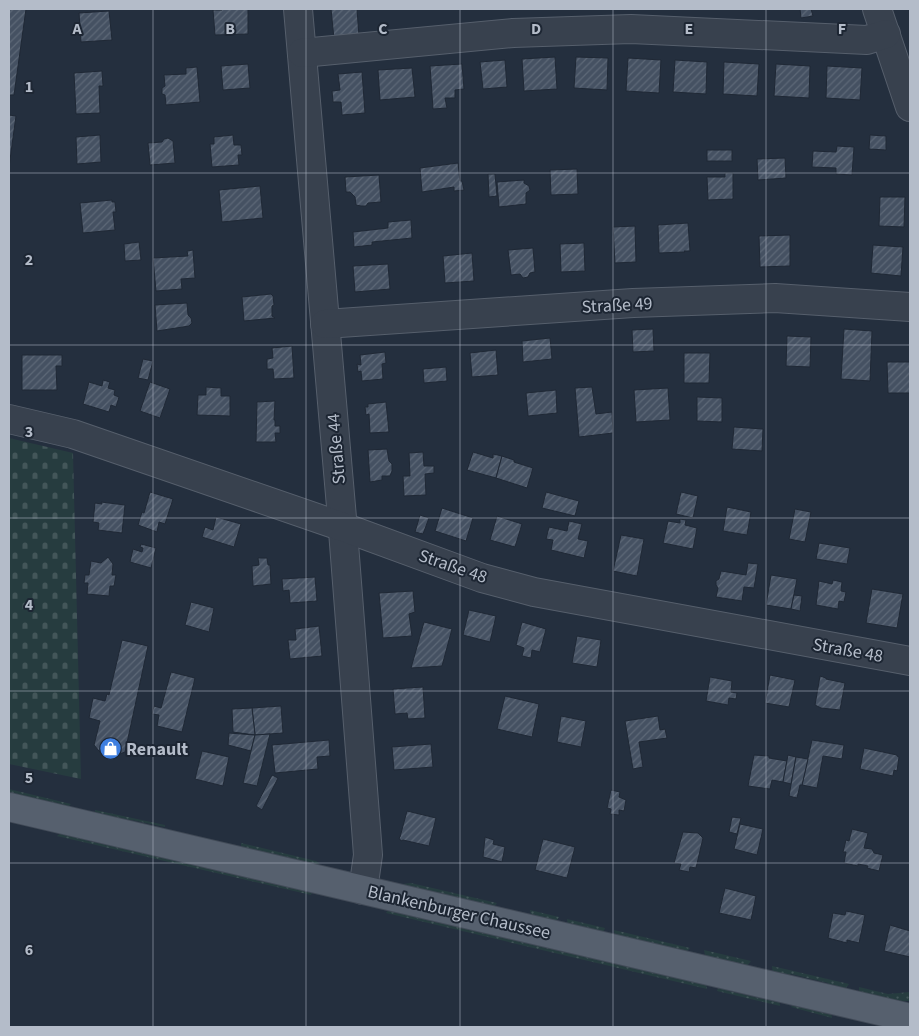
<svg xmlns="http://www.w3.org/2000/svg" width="919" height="1036" font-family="'Source Sans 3',sans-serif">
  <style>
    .grass { fill: url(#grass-dots) }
    .cemetery { fill: url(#cemetery-stones) }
    .building { fill: url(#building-hatch); stroke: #1f2835 }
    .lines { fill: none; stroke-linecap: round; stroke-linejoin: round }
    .minor-casing { stroke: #565f6c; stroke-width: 30 }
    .major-casing { stroke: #414a57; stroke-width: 30 }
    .minor { stroke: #38414e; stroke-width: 28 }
    .major { stroke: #56606e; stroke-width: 28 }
    .grid { fill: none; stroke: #b4bcc9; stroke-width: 1; stroke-opacity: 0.55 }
    .labels { text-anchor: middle; stroke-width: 4; stroke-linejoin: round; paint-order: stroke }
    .street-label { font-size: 18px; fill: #b4bcc9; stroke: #1d2633 }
    .poi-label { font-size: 18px; font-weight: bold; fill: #b4bcc9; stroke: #1d2633; text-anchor: start }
    .grid-label { font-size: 16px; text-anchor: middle; font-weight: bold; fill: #b4bcc9; stroke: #1d2633; stroke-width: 4; stroke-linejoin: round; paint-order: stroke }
  </style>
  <defs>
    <pattern id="grass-dots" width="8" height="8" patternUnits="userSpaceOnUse" patternTransform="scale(1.25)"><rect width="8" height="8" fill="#263c3f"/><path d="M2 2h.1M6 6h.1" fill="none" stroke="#435659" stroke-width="1.8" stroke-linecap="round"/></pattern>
    <pattern id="cemetery-stones" width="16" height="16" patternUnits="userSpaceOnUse" patternTransform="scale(1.25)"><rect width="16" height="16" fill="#263c3f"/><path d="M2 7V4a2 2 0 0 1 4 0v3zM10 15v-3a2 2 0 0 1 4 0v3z" fill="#435659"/></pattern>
    <pattern id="building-hatch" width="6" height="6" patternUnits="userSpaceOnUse" patternTransform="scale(1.25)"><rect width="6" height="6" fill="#455162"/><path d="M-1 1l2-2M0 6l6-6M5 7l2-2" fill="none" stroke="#5d6877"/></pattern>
  </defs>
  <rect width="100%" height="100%" fill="#242f3e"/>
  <g class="grass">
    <polygon points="9,789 71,804 63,812 42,801 9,793"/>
    <polygon points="95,810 165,825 165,827 131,820 122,825 95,812"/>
    <polygon points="64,830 313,889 311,895 57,836"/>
    <polygon points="241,843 316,861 319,863 317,871 241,853"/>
    <polygon points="411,883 497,903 491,911 394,885"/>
    <polygon points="390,907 705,980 707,989 386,913"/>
    <polygon points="530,910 559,917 553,926 532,921"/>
    <polygon points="567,919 605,928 602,936 599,936 594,929 577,925 568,928"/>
    <polygon points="614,930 690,948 683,956 615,939"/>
    <polygon points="704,950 751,961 745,969 706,960"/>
    <polygon points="772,966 849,984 843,992 831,990 828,983 791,974 784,979 773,976"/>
    <polygon points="720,983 725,984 729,991 767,1000 775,995 779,997 780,1006 717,991"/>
    <polygon points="859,987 888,994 910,992 910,1001 887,1001 859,996"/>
    <polygon points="796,1001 831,1008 832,1018 791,1007"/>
  </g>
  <polygon class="cemetery" points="9,438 73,453 81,779 9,764"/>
  <g class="building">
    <polygon points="9,9 26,9 14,95 9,95"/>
    <polygon points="222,9 248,9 248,34 215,35 213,10 222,10"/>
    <polygon points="331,9 357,9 359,36 334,39"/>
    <polygon points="800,9 811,9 813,16 801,18"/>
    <polygon points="109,11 112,40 81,42 79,13"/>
    <polygon points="555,57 557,89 524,91 522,59"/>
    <polygon points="576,57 608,58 607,90 574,88"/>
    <polygon points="628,58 661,60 659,93 626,91"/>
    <polygon points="505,60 507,87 483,89 480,62"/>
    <polygon points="675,60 707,62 706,94 673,92"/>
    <polygon points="724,62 759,64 757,96 723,94"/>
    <polygon points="248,64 250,88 223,90 221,66"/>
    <polygon points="462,64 464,89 455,90 455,98 445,98 447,108 433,109 430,66"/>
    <polygon points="776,64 810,66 809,98 774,96"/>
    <polygon points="827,66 862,68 860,100 826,98"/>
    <polygon points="197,67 200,102 166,105 165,95 162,94 162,88 165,86 164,75 186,74 186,68"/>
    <polygon points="412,68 415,97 380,100 378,70"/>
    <polygon points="102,71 103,86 99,86 100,113 76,114 74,73"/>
    <polygon points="362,72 365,113 342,115 341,102 333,102 332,91 340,90 338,74"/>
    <polygon points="9,115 16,116 9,167"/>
    <polygon points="100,135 101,162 77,164 76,137"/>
    <polygon points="233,135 234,145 241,145 242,155 238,155 239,165 212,167 210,144 214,144 214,137"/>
    <polygon points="870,135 886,136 886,150 869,149"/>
    <polygon points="168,138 173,141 175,163 150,165 148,143 162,142 164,139"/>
    <polygon points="837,146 854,147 852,175 836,174 836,168 812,167 813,151 836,152"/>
    <rect x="707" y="150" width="25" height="11"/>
    <polygon points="785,158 786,178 758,180 757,159"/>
    <polygon points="458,163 460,181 462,181 464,190 454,191 454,187 422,192 420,168"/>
    <polygon points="577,169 578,194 551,195 550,170"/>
    <polygon points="725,173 733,173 733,199 708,200 707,177 725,177"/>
    <polygon points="488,174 495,174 497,196 489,197"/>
    <polygon points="379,175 381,202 368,203 366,206 361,206 356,205 355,197 350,192 346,192 345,177"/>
    <polygon points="524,180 524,183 529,186 530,190 526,193 526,204 499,207 497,182"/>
    <polygon points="260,186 263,218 222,222 219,190"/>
    <polygon points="880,197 905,197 904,227 879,226"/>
    <polygon points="112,200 112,202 115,202 116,212 113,212 115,230 83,233 80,203"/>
    <polygon points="411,220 412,238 372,242 372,245 354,247 353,232 388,228 388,222"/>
    <polygon points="688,223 690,251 684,251 685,252 659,253 658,225"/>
    <polygon points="635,226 636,262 615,263 613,227"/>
    <polygon points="790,235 790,266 760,267 759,236"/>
    <polygon points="139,242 141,260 125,261 124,244"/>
    <polygon points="584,243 585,271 561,272 560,244"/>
    <polygon points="873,245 903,247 901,276 871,273"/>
    <polygon points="533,248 535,272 530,273 528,277 523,278 520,274 511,275 508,250"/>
    <polygon points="193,250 195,278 181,279 182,289 156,291 153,258 188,256 187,251"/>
    <polygon points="472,253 474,281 445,283 443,256"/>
    <polygon points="388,264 390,289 355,292 353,266"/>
    <polygon points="271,294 273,296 274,305 272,306 272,316 275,318 244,321 242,297"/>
    <polygon points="187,303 188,315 191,318 192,323 189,326 157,331 155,305"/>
    <polygon points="653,329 654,351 633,352 632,330"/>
    <polygon points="844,329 872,331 870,381 841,379"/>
    <polygon points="787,336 811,337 810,367 786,366"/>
    <polygon points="550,338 552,359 523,362 522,341"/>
    <polygon points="292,346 294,378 274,379 273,369 267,369 267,359 273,358 272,348"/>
    <polygon points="496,350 498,375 472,377 470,353"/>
    <polygon points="385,352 386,363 382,364 383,379 362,381 361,371 358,372 357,364 361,365 360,355"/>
    <polygon points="684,353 710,353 709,383 684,383"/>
    <polygon points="22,355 62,355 62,366 56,366 57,390 22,390"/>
    <polygon points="143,359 153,361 148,380 138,378"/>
    <polygon points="887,362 910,362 910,393 888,393"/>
    <polygon points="446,367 447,381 424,383 423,369"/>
    <polygon points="103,380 110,382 108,388 115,390 114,395 119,397 116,407 111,405 109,412 83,404 89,382 102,386"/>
    <polygon points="150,382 170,389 160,418 140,411"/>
    <polygon points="206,387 221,388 221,396 230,396 230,416 197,415 198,395 206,395"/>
    <polygon points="592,387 596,414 612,412 613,433 579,437 575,388"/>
    <polygon points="668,388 670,420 636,422 634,390"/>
    <polygon points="556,390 557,413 528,416 526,393"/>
    <polygon points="697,397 722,398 722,422 697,421"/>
    <polygon points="275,401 274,420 275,420 275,426 280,426 280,433 275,433 276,442 256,442 257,402"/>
    <polygon points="386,402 389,432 370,433 369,414 366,415 365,407 368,407 368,404"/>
    <polygon points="734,427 763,429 762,451 732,449"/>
    <polygon points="387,449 389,461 392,464 392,471 390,476 382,476 382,480 370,482 368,450"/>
    <polygon points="423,452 424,466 434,466 434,473 425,474 426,495 404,496 403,476 410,476 409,453"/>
    <polygon points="473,452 493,458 493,454 502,456 496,478 467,470"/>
    <polygon points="502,456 514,460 514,462 533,468 527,488 496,478"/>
    <polygon points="150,492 173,499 165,524 159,522 157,532 138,525 142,512 144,513"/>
    <polygon points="546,492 579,501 575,516 542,508"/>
    <polygon points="681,492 698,496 693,518 676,514"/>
    <polygon points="101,502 125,505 122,533 98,530 99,523 93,522 95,503 102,504"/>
    <polygon points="727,507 751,512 747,535 723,531"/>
    <polygon points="442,508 473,518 466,541 435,531"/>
    <polygon points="795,509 811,512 805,542 789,539"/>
    <polygon points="420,515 429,518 423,534 415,532"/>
    <polygon points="497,516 522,524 515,547 490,540"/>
    <polygon points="216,517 241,524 234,547 202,537 205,527 213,530"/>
    <polygon points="680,519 686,520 685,525 697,528 693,549 663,543 668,521 680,523"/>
    <polygon points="569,521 582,524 578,539 588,541 584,558 551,550 553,540 546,539 549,527 567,531"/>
    <polygon points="621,535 644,539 637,576 613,571"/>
    <polygon points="819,543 850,548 847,564 816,559"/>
    <polygon points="141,544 156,548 151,568 130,562 133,549 142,552 143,548 140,547"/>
    <polygon points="108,557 113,564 112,575 116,575 114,586 110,586 109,596 87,594 88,583 84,583 85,575 89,575 91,561 101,563"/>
    <polygon points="258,558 267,558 268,565 270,565 271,584 253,586 252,566 259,565"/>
    <polygon points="748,563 758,564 754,588 744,587 742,601 716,597 718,588 716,585 716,581 719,579 721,571 746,575"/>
    <polygon points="771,575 797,579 791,609 766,605"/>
    <polygon points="315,577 317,601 290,603 289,590 283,591 282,579"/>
    <polygon points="833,580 842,582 841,591 846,592 844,602 839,601 838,609 816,605 819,581 832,584"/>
    <polygon points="872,589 903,594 897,628 866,623"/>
    <polygon points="413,591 415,612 409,614 412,636 383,638 379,593"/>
    <polygon points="794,595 802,596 800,611 791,609"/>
    <polygon points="191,602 214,608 209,632 185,625"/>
    <polygon points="469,610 496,616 490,642 463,635"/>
    <polygon points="424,622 452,629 442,666 411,668"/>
    <polygon points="522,622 546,629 540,652 532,650 531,658 522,656 524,648 516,645"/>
    <polygon points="319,626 322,656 290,659 288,640 296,640 295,629"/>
    <polygon points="577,636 601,640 597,667 572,663"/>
    <polygon points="122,640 148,646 125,752 117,755 99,751 94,745 100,721 89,718 93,698 105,701 107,694 109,695"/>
    <polygon points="171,672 195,678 182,732 157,726 159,715 152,714 154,706 161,708"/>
    <polygon points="770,675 795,680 789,707 765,703"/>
    <polygon points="820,676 826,678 826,679 845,683 840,710 821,708 815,705"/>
    <polygon points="710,677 732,681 731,692 737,693 736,699 729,698 728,705 706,701"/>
    <polygon points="423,687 425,718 408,719 407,713 395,714 393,689"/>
    <polygon points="505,696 539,704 532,737 497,729"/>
    <polygon points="281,706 283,733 255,735 252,708"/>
    <polygon points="252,708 255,735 233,732 232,709"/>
    <polygon points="561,716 586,721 581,747 557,742"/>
    <polygon points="658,716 660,730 665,729 667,738 639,742 643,767 633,769 625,721"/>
    <polygon points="229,733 255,735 251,751 228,745"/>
    <polygon points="270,734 257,786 243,783 255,735"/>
    <polygon points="329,740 330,756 317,757 318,769 275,773 272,745"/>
    <polygon points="812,740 844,745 842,759 823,756 817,788 802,785"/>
    <polygon points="431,744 433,767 394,770 392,747"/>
    <polygon points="864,748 897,755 897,756 899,757 897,771 894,770 893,776 860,769"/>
    <polygon points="202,751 229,757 223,786 195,779"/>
    <polygon points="754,755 769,756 769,758 787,761 783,782 772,780 770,789 748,786"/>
    <polygon points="788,755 796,757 791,784 783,782"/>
    <polygon points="796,757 808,759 802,785 800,785 797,798 789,796"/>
    <polygon points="272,775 278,778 262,810 256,806"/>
    <polygon points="611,790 620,792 619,797 626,800 624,811 619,810 619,815 610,814 611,809 607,808"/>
    <polygon points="407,811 436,818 429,846 403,840 401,841 399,838 400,837"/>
    <polygon points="732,817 741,818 737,834 729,832"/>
    <polygon points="740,824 763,829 757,855 734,849"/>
    <polygon points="852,829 868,833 864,848 872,849 874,853 883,855 879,871 867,868 868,866 858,864 858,866 844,863 846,852 843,852 846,840 849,841"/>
    <polygon points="683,832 698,833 703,838 696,868 690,867 689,872 679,870 681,864 674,863"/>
    <polygon points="485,837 494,840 493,844 505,847 502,862 483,857"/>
    <polygon points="543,839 575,847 567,878 535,870"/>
    <polygon points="725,888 756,896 751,920 719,913"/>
    <polygon points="846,911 865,915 859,943 847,940 847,943 828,938 833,913 845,915"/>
    <polygon points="890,925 910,931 910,957 884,951"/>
  </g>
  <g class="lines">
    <defs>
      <g id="minor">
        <polyline points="298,9 342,518 366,828 368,855 363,890"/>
        <polyline points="877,9 910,107"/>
        <polyline points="302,53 513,33 631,29 867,40 886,34"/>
        <polyline points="325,324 633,303 775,298 910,307"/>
        <polyline points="9,419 73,434 343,527 482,578 534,592 910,661"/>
      </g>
      <polyline id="major" points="9,807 910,1018"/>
    </defs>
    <use href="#minor" class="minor-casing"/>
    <use href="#major" class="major-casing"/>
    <use href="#minor" class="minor"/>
    <use href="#major" class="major"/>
  </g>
  <path class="grid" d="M153 9V1027M306 9V1027M460 9V1027M613 9V1027M766 9V1027M9 173H910M9 345H910M9 518H910M9 691H910M9 863H910"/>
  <defs>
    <symbol id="shop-disc" viewBox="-11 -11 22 22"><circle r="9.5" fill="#3f7fe0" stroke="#1d2633"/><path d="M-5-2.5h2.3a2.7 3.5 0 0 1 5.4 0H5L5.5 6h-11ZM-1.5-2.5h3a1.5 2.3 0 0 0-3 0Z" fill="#fff"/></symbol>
  </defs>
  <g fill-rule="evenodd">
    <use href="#shop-disc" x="98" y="736" width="25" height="25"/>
  </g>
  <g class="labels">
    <g class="street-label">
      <text transform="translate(617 305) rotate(-3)" y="6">Straße 49</text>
      <text transform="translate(336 449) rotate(-95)" y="6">Straße 44</text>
      <text transform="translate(453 566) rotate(19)" y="6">Straße 48</text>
      <text transform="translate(848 650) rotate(10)" y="6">Straße 48</text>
      <text transform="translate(459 912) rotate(13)" y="6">Blankenburger Chaussee</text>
    </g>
    <g class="poi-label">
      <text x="126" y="755">Renault</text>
    </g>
  </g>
  <g class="grid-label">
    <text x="77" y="34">A</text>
    <text x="230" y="34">B</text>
    <text x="383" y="34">C</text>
    <text x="536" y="34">D</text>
    <text x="689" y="34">E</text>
    <text x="842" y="34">F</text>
    <text x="29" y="92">1</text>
    <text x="29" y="265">2</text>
    <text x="29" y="437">3</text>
    <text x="29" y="610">4</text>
    <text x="29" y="783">5</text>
    <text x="29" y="955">6</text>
  </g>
  <rect width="919" height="1036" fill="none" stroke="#b4bcc9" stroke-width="20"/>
</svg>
